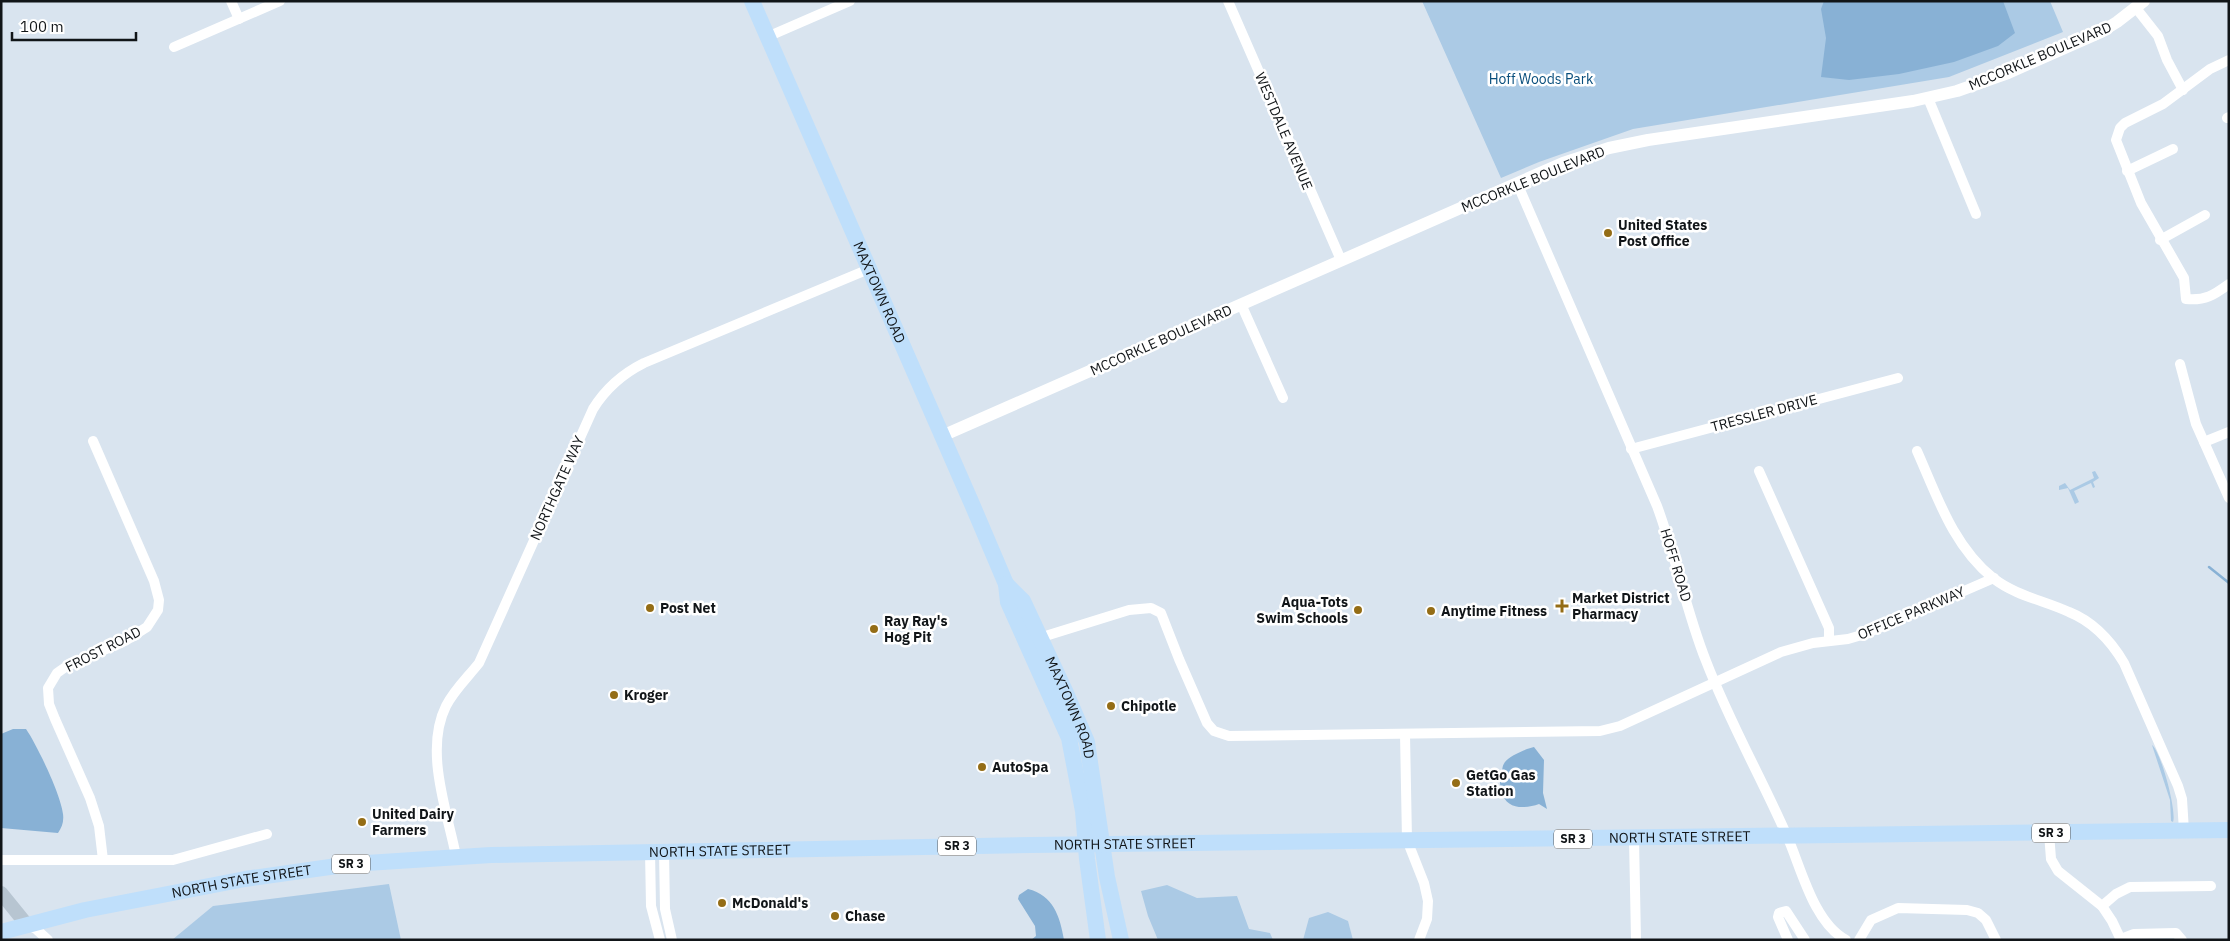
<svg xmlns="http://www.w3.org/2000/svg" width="2230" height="941" font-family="'IBM Plex Sans',sans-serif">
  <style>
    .green { fill: #abcae5 }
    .water { fill: #88b1d5 }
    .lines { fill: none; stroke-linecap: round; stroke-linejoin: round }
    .stream { stroke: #88b1d5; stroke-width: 2.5 }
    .minor { stroke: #fff; stroke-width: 10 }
    .tertiary { stroke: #fff; stroke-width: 12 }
    .secondary { stroke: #b7c5d1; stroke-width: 14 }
    .primary { stroke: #bfdffb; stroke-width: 16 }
    .poi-dot { fill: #946d16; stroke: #fff; stroke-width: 2 }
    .labels { text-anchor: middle; stroke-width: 5; stroke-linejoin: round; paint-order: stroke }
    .shield { fill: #fff; stroke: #585b5d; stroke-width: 1 }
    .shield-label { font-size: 12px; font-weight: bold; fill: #111518 }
    .street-label { font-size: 14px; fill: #111518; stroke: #fff }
    .park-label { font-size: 14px; fill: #084e7c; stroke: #fff }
    .poi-label { font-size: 14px; font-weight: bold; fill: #111518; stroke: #fff; text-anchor: start }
  </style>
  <rect width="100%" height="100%" fill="#d9e4ef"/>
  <g class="green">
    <polygon points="1422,1 2050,1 2063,32 1949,77 1633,129 1539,162 1501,178"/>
    <polygon points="2095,471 2099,478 2093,482 2095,487 2093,488 2091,483 2074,491 2079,502 2075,504 2068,488 2059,490 2059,486 2065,483 2070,490 2094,478 2092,472"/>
    <path d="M2152 745C2161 752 2177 811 2173 822L2171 821 2170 800Z"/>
    <polygon points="389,884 401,940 172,940 213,906"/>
    <polygon points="1167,885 1197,898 1237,896 1249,929 1270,933 1273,940 1158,940 1148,916 1141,891"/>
    <polygon points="1328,912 1348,921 1353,940 1303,940 1309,918"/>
  </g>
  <g class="water">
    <polygon points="1824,1 2003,1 2015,33 1998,46 1954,62 1899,74 1849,80 1821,77 1826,38 1821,9"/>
    <path d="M13 729H26C37 745 61 795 63 814 64 822 62 827 58 833L1 828V734Z"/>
    <path d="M1534 747 1544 760 1543 793 1547 809 1539 804C1525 809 1505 810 1502 791 1500 784 1499 783 1501 777 1503 772 1501 767 1505 762 1509 756 1528 748 1534 747Z"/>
    <path d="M1028 889C1053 895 1060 916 1064 940H1031L1036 936 1035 926 1018 899 1019 895Z"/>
  </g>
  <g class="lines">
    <polyline class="stream" points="2209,567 2229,583"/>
    <g class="minor">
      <polyline points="231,1 239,19"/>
      <polyline points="1228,1 1341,260"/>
      <polyline points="2136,8 2158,36 2167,60 2183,90"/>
      <polyline points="767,37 850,1"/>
      <polyline points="174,47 280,1"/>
      <path d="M2229 60 2210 69 2163 104 2125 123 2120 128 2116 140 2141 203 2184 278 2186 299C2205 301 2214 295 2229 284"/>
      <polyline points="1928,98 1976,214"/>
      <polyline points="2227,118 2229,117"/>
      <polyline points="2127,171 2173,149"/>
      <path d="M1517 183 1657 506C1676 557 1686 611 1706 661 1729 721 1761 777 1787 836 1801 867 1813 922 1846 940"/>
      <polyline points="2160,240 2205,215"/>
      <polyline points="1241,304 1283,398"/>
      <polyline points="2180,364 2196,424 2229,498"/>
      <polyline points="93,441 154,581 159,600 158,610 147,627 125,641 67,666 57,673 48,688 49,704 55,719 90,798 99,826 103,860"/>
      <polyline points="2204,442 2229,432"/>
      <polyline points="1631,449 1898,378"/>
      <path d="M1917 451C1937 496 1953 546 1993 578 2016 596 2043 600 2069 612 2094 622 2111 641 2124 663L2178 786 2182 799 2184 831"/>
      <polyline points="1759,471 1829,628 1829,641"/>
      <polyline points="1039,638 1129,610 1151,608 1161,613 1179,659 1207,723 1214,731 1229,736 1600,731 1620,726 1781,652 1813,643 1848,639 1865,634 1994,578"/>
      <polyline points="1405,734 1407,840 1424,883 1428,901 1427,919 1419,940"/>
      <polyline points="2049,833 2051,859 2058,871 2102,906 2112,921 2121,940"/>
      <polyline points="1634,838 1636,940"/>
      <polyline points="650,851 651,906 660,940"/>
      <polyline points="664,851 665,909 672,940"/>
      <path d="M456 856C447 811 424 750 446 706 454 690 468 677 479 663L593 409C606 388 622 374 644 363L869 269"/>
      <polyline points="1,860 173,860 267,834"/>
      <polyline points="2102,906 2116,894 2130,887 2211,886"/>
      <polyline points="27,925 36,929 48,940"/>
      <polyline points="2121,939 2134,934 2176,933 2182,940"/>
      <polyline points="1788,940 1778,917 1779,913 1786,911 1805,940"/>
      <polyline points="1859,940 1871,920 1898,908 1967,910 1978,913 1986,920 1996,940"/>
    </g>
    <polyline class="tertiary" points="942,436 1563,163 1609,148 1648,140 1913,101 1957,91 2008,73 2101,32 2117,22 2144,1"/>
    <polyline class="secondary" points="1,893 27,925"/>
    <g class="primary">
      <path id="s1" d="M752 1 972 504 1006 584 1008 602 1069 738 1083 811 1087 859 1098 940"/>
      <path id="s2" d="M1006 584 1023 601 1066 693 1087 742 1107 877 1121 940"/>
      <path id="s3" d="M1 932 85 910 245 879 351 864 491 855 1031 845 2229 830"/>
    </g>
  </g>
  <g class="poi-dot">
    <circle cx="1608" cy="233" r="5"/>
    <path d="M1559.5 598.5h5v5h5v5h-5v5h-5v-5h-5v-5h5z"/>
    <circle cx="650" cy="608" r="5"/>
    <circle cx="1358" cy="610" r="5"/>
    <circle cx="1431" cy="611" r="5"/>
    <circle cx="874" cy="629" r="5"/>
    <circle cx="614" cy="695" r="5"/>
    <circle cx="1111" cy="706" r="5"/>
    <circle cx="982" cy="767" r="5"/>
    <circle cx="1456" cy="783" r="5"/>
    <circle cx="362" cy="822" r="5"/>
    <circle cx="722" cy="903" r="5"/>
    <circle cx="835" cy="916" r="5"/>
  </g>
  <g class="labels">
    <g class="shield">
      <rect x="2032" y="823.5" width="38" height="19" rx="4"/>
      <rect x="1554" y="829.5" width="38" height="19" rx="4"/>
      <rect x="938" y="836.5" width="38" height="19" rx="4"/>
      <rect x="332" y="854.5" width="38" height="19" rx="4"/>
    </g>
    <g class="shield-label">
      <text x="2051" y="837">SR 3</text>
      <text x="1573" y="843">SR 3</text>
      <text x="957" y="850">SR 3</text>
      <text x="351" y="868">SR 3</text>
    </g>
    <g class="street-label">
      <text transform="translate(2040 56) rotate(-23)" y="5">MCCORKLE BOULEVARD</text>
      <text transform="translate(1284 131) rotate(67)" y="5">WESTDALE AVENUE</text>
      <text transform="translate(1533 179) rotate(-22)" y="5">MCCORKLE BOULEVARD</text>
      <text dy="5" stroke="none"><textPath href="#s1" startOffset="318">MAXTOWN ROAD</textPath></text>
      <text transform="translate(1161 340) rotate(-24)" y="5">MCCORKLE BOULEVARD</text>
      <text transform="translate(1764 413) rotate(-15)" y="5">TRESSLER DRIVE</text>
      <text transform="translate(557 488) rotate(-66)" y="5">NORTHGATE WAY</text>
      <text transform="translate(1676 565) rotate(73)" y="5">HOFF ROAD</text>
      <text transform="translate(1911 613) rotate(-23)" y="5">OFFICE PARKWAY</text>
      <text transform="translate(103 649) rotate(-27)" y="5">FROST ROAD</text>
      <text dy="5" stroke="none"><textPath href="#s2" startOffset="141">MAXTOWN ROAD</textPath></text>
      <text dy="5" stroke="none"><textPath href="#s3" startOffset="1686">NORTH STATE STREET</textPath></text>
      <text dy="5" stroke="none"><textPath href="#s3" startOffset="1131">NORTH STATE STREET</textPath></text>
      <text dy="5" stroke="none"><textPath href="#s3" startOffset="726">NORTH STATE STREET</textPath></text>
      <text dy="5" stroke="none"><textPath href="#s3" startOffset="246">NORTH STATE STREET</textPath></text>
    </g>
    <g class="park-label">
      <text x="1541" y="84">Hoff Woods Park</text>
    </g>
    <g class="poi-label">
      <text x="1618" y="230">United States<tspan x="1618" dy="16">Post Office</tspan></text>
      <text x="1572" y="603">Market District<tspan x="1572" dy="16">Pharmacy</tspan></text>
      <text x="1348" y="607" text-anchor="end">Aqua-Tots<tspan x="1348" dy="16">Swim Schools</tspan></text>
      <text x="660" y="613">Post Net</text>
      <text x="1441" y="616">Anytime Fitness</text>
      <text x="884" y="626">Ray Ray's<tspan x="884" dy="16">Hog Pit</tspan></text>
      <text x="624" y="700">Kroger</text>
      <text x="1121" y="711">Chipotle</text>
      <text x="992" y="772">AutoSpa</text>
      <text x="1466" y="780">GetGo Gas<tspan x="1466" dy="16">Station</tspan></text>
      <text x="372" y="819">United Dairy<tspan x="372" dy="16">Farmers</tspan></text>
      <text x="732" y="908">McDonald's</text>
      <text x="845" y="921">Chase</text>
    </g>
  </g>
  <rect width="2230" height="941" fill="none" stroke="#111518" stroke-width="5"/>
  <path d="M12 32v8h124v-8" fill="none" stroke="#111518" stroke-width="2.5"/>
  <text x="20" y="32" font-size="15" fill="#111518" stroke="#ffffff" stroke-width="4" paint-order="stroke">100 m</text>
</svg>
